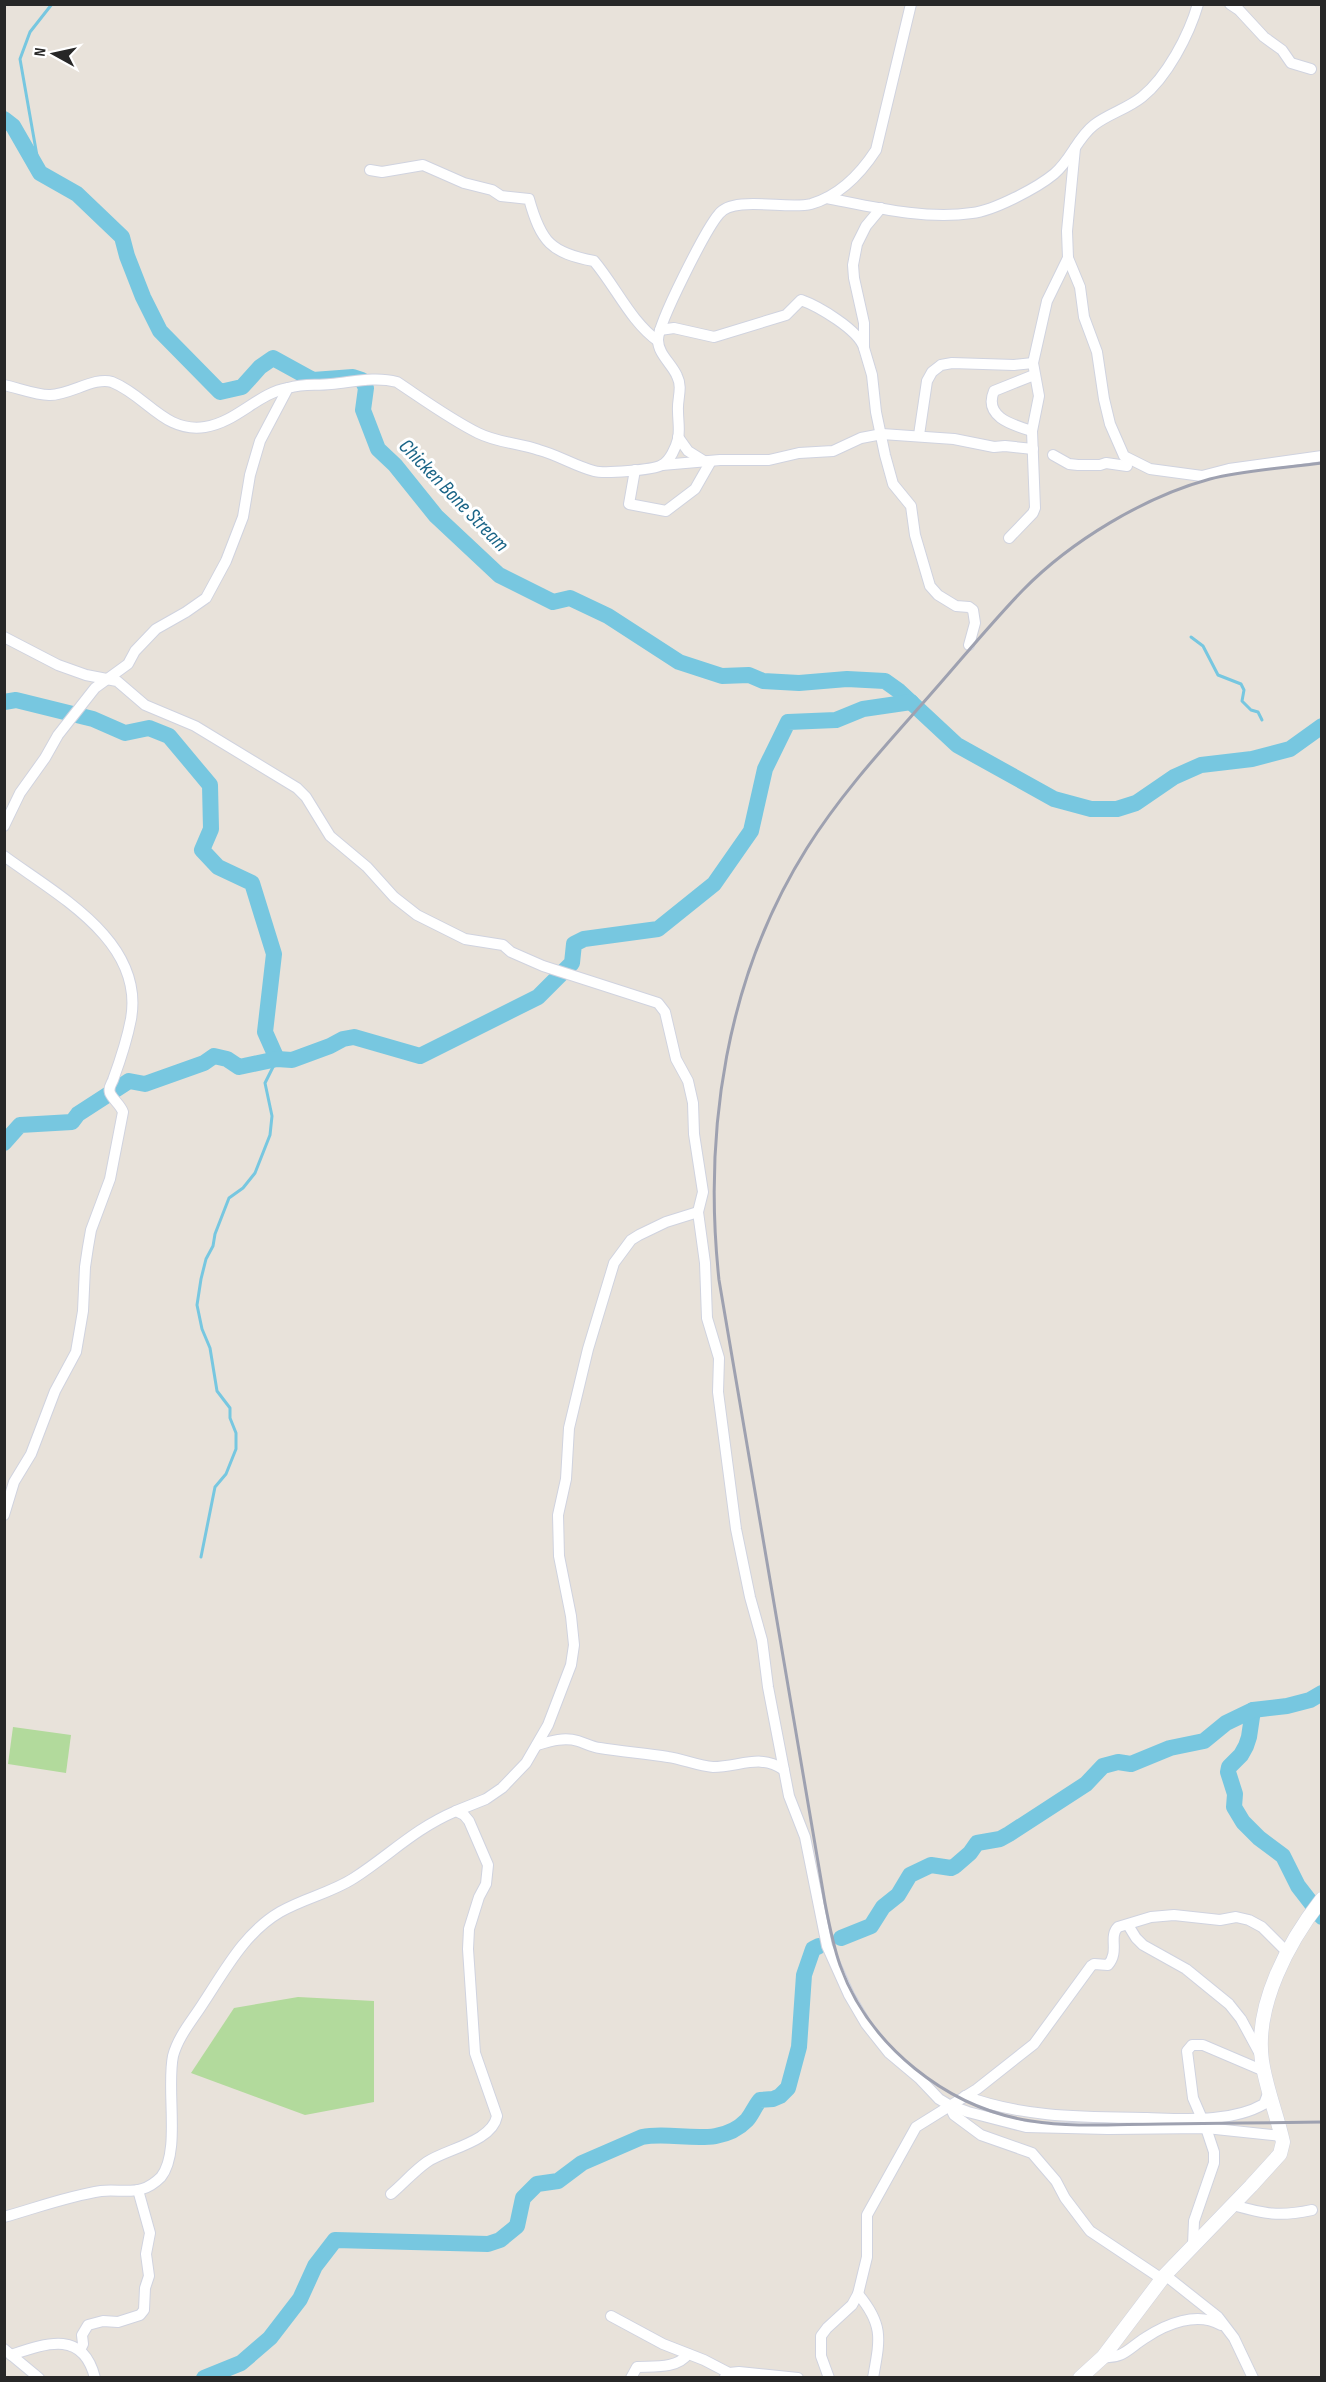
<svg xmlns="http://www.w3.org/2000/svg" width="1326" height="2382" font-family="'Sofia Sans Condensed',sans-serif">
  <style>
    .green { fill: #b2da9c }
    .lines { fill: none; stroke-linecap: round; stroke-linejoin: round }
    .stream { stroke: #77c7e0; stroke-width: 3 }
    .river { stroke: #77c7e0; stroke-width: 16 }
    .minor-casing { stroke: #d0d3df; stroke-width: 12 }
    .tertiary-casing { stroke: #d0d3df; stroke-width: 15 }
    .minor { stroke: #fff; stroke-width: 10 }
    .tertiary { stroke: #fff; stroke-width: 14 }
    .rail { stroke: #9ea1b0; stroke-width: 3 }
    .labels { text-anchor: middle; stroke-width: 6; stroke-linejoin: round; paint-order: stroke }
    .water-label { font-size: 21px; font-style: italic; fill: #1b6587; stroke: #fff }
  </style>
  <rect width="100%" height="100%" fill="#e8e2da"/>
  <g class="green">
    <polygon points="13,1727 71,1735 66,1773 8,1764"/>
    <polygon points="298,1997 374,2001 374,2102 305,2115 191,2073 234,2008"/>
  </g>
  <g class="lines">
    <g class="stream">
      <polyline points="40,173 20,59 30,32 52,4"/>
      <polyline points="1191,637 1203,646 1218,675 1241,684 1244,690 1242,701 1251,710 1258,712 1262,720"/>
      <polyline points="201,1557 215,1487 226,1474 236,1449 236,1433 230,1418 230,1408 217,1391 210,1348 202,1329 197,1305 201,1279 206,1259 213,1246 215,1234 229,1198 243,1188 255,1173 270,1135 272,1116 265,1083 277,1059"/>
    </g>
    <g class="river">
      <polyline points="4,119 13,126 40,173 77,194 122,237 127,256 143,297 160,331 220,392 242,387 260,367 273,358 313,380 353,377 362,380 366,388 363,410 378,449 395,465 436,516 499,575 553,602 570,598 608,616 679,662 722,676 749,675 763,681 799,683 847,679 885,681 899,691 957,745 1054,799 1091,809 1117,809 1136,803 1174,777 1201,765 1252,759 1290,749 1322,726"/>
      <polyline points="4,702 16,700 93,719 125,733 149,728 169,736 210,785 211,829 202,850 218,867 252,883 274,954 265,1032 277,1059"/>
      <polyline points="4,1143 20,1125 72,1122 78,1114 129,1081 145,1084 204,1063 214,1056 227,1059 239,1067 277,1059 292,1060 330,1046 343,1039 354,1037 420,1056 538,997 572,963 574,944 584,939 658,929 714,884 751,831 765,769 788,722 836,720 863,709 911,702"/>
      <polyline points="1253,1710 1249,1737 1246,1746 1241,1755 1229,1767 1228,1772 1235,1794 1234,1807 1243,1822 1259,1838 1283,1856 1298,1886 1322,1917"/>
      <polyline points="841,1938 871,1926 883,1907 898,1895 910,1875 931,1865 951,1868 955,1866 970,1853 977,1843 1000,1839 1009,1834 1086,1784 1103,1766 1118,1762 1131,1764 1170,1748 1204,1741 1226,1723 1253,1710 1287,1706 1310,1700 1322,1693"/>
      <path d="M204 2378 241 2363 270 2338 300 2299 315 2266 335 2240 488 2244 500 2240 517 2226 523 2198 537 2184 558 2181 582 2163 642 2137C676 2130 718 2150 747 2120 752 2114 755 2106 760 2100L773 2099 780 2096 788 2088 799 2047 804 1975 813 1949 819 1946"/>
    </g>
    <defs>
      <g id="minor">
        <polyline points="1230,4 1239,10 1264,37 1282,50 1291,63 1311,69"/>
        <polyline points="1075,148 1067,231 1068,258 1080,287 1084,317 1097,352 1104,399 1110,424 1124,456 1150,469 1202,476 1229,469 1322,456"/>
        <path d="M370 170 382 172 423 165 464 183 492 190 501 196 529 199C541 242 551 253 594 261 616 287 631 322 658 341"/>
        <path d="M827 198C873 207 925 220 972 213 993 211 1037 188 1054 174 1071 160 1077 138 1094 125 1108 114 1127 109 1142 97 1167 77 1189 35 1198 4"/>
        <polyline points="881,208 866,226 857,244 853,265 854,278 864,323 864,348 872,375 876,412 885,455 893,484 911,506 915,535 930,586 938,595 956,606 969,607 973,610 975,623 969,645"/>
        <path d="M660 330 674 328 714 337 786 315 801 300C818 306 859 330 864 348"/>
        <path d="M4 385C18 388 36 395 49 395 68 396 95 376 112 382 147 396 164 433 205 427 237 422 258 393 288 388"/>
        <path d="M1032 431C1013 425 983 417 994 391L1034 375"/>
        <polyline points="919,435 927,381 932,372 941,365 952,363 1014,365 1033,363"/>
        <polyline points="678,437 688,451 704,461"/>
        <polyline points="1053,455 1069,464 1078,465 1100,465 1106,463 1127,466"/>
        <polyline points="662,465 720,460 769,460 799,453 833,451 861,438 882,434 954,439 994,447 1005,446 1033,449"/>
        <polyline points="635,470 629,504 666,511 695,489 711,461"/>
        <polyline points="1009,538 1033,513 1035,508 1032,431 1039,396 1033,363 1047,301 1068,258"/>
        <polyline points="4,637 58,665 86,675 117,681 145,705 195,726 297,788 306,797 330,836 367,867 394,897 417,915 465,939 503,945 511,952 543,966 658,1003 665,1012 676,1059 688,1081 693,1103 694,1134 703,1192 698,1212 705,1263 707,1318 719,1358 718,1392 736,1529 750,1597 762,1640 768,1687 789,1796 805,1837 827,1946 849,1995 866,2024 889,2053 920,2079 939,2099 949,2105 968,2112 1026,2127 1108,2129 1206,2128 1281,2136"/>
        <path d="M4 826 20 793 45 758 58 735 95 688 128 664 135 651 156 629 186 612 206 598 226 561 243 517 250 475 260 441 288 388C305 383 315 386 331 384 353 382 375 376 397 382 424 400 450 419 478 433 498 443 519 443 539 450 558 455 575 466 594 471 604 474 653 470 662 465 670 461 676 447 678 439 680 430 678 421 678 411 677 399 683 388 677 376 672 364 658 354 658 340 658 323 706 229 719 214 733 195 788 210 811 204 839 196 861 173 876 150L911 4"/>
        <path d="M4 856C57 895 145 941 131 1019 127 1040 120 1061 113 1080 111 1085 108 1087 110 1093 113 1100 120 1104 123 1112L110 1179 91 1230 88 1247 85 1267 83 1311 76 1352 55 1391 31 1454 14 1482 4 1515"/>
        <path d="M537 1745C551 1741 564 1737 578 1741 585 1743 592 1747 600 1748 623 1752 646 1753 668 1757 683 1759 698 1766 713 1767 740 1767 760 1753 784 1770"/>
        <polyline points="456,1811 486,1799 502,1788 526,1763 548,1725 571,1665 574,1645 571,1616 559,1556 558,1515 566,1479 569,1428 588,1349 614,1263 631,1240 639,1235 666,1222 698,1212"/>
        <polyline points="1128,1925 1136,1938 1143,1945 1186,1969 1229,2004 1241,2019 1260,2054"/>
        <path d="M965 2096C1024 2118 1085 2117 1147 2118 1184 2119 1231 2123 1264 2104L1269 2091"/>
        <polyline points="949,2105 954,2115 981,2135 1032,2153 1056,2181 1065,2198 1090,2231 1162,2279"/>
        <path d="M1233 2205C1265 2214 1279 2217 1312 2210"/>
        <path d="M4 2217C36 2208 68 2196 101 2191 114 2189 130 2193 142 2189 149 2187 156 2182 161 2177 181 2152 166 2089 173 2056 178 2037 191 2022 202 2005 224 1972 244 1933 280 1912 304 1898 331 1893 354 1878 391 1854 414 1829 456 1811L464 1815 469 1821 488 1865 486 1884 479 1897 469 1929 468 1949 475 2053 497 2116C492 2142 446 2149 427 2162 414 2171 403 2184 391 2194"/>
        <polyline points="1193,2245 1194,2221 1214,2163 1214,2152 1206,2128 1193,2098 1187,2051 1192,2045 1203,2045 1264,2071"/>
        <polyline points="1165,2275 1218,2317 1234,2338 1253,2378"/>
        <path d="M858 2294C884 2325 880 2339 873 2378"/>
        <polyline points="611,2316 663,2344 704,2360 729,2373"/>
        <polyline points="4,2349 39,2378"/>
        <polyline points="80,2350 83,2344 82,2335 88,2325 103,2321 118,2322 140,2315 144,2310 145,2288 149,2276 146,2254 150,2233 138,2190"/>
        <path d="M11 2355C47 2343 83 2330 95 2378"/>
        <path d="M1103 2357C1123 2359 1129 2348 1145 2338 1166 2324 1197 2311 1221 2325"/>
        <polyline points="725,2377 729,2373 739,2372 798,2378"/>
        <path d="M631 2378 637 2367C653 2366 677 2369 688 2354"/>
        <path d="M829 2378 821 2356V2336L827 2328 852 2305 858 2294 867 2257V2215L916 2127 977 2089 1034 2044 1091 1966 1094 1964 1108 1965C1120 1951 1108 1937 1118 1927L1151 1917 1174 1915 1220 1920 1236 1917 1249 1920 1262 1927 1286 1951"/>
      </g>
      <path id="tertiary" d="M1080 2378 1103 2357 1165 2275 1251 2186 1280 2154 1283 2142C1277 2115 1266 2088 1262 2061 1254 2005 1289 1941 1322 1899"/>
    </defs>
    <use href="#minor" class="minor-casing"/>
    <use href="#tertiary" class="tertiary-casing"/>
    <use href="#minor" class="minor"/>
    <use href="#tertiary" class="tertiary"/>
    <path class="rail" d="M1322 463C1285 468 1246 470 1210 479 1144 497 1071 541 1023 590 991 623 961 660 930 695 887 744 842 792 807 848 726 977 703 1131 719 1280L825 1903C829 1924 833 1945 840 1965 869 2046 947 2108 1031 2121 1074 2128 1119 2124 1163 2124 1216 2123 1269 2123 1322 2122"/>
  </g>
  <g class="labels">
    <g class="water-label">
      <text transform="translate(454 495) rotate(46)" y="7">Chicken Bone Stream</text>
    </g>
  </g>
  <rect width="1326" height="2382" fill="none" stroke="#272727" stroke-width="12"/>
  <g transform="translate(54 54) rotate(278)" stroke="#ffffff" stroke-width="4.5" paint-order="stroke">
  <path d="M0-4.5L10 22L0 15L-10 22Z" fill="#272727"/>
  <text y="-9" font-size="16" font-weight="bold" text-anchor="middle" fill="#272727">N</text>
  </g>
</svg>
